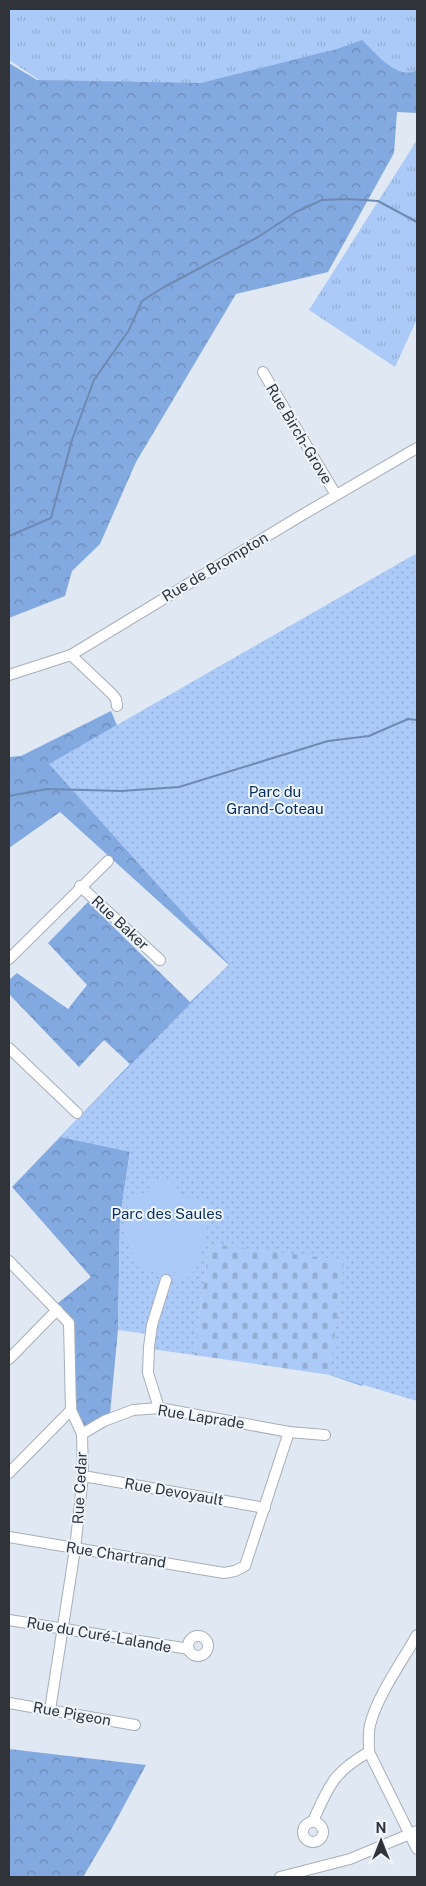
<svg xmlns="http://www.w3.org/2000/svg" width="426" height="1886" font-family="'Public Sans',sans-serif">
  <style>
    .grass { fill: url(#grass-tufts) }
    .forest { fill: url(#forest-crowns) }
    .cemetery { fill: url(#cemetery-stones) }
    .park { fill: url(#park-dots) }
    .pitch { fill: #abcaf7 }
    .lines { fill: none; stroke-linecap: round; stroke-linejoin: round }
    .stream { stroke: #6e8ab2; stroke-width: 2 }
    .minor-casing { stroke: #a7afba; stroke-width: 12 }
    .minor { stroke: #fff; stroke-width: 10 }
    .labels { text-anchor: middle; stroke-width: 4; stroke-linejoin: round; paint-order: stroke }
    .street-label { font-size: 15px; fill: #303338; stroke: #eff5ff }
    .park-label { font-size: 15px; fill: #072c5e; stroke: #eff5ff }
  </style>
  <defs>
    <pattern id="grass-tufts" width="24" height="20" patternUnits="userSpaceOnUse" patternTransform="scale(1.25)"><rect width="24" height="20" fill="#abcaf7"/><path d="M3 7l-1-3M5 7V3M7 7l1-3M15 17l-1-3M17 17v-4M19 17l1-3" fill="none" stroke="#93aed4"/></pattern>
    <pattern id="forest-crowns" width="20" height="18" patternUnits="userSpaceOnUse" patternTransform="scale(1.25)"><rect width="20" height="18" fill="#83a9e1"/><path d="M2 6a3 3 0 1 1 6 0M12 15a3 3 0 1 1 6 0" fill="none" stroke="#6c8ab7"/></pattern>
    <pattern id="cemetery-stones" width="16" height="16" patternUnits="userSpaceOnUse" patternTransform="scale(1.25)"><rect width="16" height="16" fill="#abcaf7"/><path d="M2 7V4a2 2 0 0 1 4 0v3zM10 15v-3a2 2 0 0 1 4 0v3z" fill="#93aed4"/></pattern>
    <pattern id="park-dots" width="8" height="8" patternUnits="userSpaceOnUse" patternTransform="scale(1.25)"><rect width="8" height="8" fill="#abcaf7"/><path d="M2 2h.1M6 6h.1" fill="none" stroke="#93aed4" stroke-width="1.8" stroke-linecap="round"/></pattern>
  </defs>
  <rect width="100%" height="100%" fill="#e0e8f4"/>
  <g class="grass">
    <polygon points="9,9 417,9 417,92 213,93 45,84 9,60"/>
    <polygon points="417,140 417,319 395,367 309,310"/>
  </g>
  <g class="forest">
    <path d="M362 40C375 52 398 82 417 70V113L397 112 394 153 328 272 236 294 136 462 100 544 72 571 65 596 9 618V63L37 80 201 83 337 49Z"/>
    <polygon points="305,622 375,1357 362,1386 330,1375 344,1260 209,1244 130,1151 120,1219 118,1330 110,1414 81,1431 77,1410 71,1317 54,1306 91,1277 12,1187 130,1064 104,1040 79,1067 9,994 9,980 17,973 68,1009 87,985 48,943 88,902 190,1002 229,965 60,812 9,848 9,757 21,756 111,711 121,735"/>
    <polygon points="9,1749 146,1765 112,1828 83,1877 9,1877"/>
  </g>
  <polygon class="cemetery" points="209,1244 344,1260 330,1375 194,1355"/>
  <polygon class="park" points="417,553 417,1401 330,1375 344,1260 209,1244 194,1355 151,1349 148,1334 118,1330 120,1219 130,1152 60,1137 229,964 49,764"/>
  <path class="pitch" d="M152 1178 178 1183 176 1195 206 1201 211 1207 200 1261H195L192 1277C139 1287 109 1237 134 1192L148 1194Z"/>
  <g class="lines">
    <g class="stream">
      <polyline points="9,536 51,518 72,440 94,380 129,330 142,301 164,287 258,237 296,212 322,200 349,199 378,201 417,222"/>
      <polyline points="9,796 47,789 121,791 179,787 328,741 369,736 408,719 417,720"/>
    </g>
    <defs>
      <g id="minor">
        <polyline points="263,372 336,495"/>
        <polyline points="71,655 112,694 116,699 117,706"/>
        <polyline points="9,675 71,655 297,518 417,448"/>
        <polyline points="80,886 160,960"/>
        <polyline points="9,959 108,861"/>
        <polyline points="9,1048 77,1113"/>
        <polyline points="9,1261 69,1323 71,1410 82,1434 83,1476 75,1549 50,1710"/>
        <polyline points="9,1359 57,1310"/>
        <polyline points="159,1408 148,1373 149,1347 152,1325 166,1280"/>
        <polyline points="82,1434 104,1421 133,1410 159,1408 289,1432 325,1435"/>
        <polyline points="9,1473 71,1410"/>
        <polyline points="83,1476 265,1508"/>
        <polyline points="9,1537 224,1573 235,1571 245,1566 289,1432"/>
        <polyline points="9,1620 189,1649"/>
        <path d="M417 1635C402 1662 377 1696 370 1725 368 1734 369 1743 369 1752L417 1849"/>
        <circle cx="198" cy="1646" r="10"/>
        <polyline points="9,1703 135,1725"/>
        <path d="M313 1821C329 1786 333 1772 369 1752"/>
        <circle cx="313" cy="1832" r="10"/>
        <polyline points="280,1877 350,1859 417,1831"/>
      </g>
    </defs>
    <use href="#minor" class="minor-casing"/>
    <use href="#minor" class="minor"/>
  </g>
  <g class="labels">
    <g class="street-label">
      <text transform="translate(299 434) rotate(59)" y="5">Rue Birch-Grove</text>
      <text transform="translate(215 567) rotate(-31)" y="5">Rue de Brompton</text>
      <text transform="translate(120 923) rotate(43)" y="5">Rue Baker</text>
      <text transform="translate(201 1417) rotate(9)" y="5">Rue Laprade</text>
      <text transform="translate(80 1488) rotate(-87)" y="5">Rue Cedar</text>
      <text transform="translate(174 1492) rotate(10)" y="5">Rue Devoyault</text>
      <text transform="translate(116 1555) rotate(9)" y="5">Rue Chartrand</text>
      <text transform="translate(99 1635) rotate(10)" y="5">Rue du Curé-Lalande</text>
      <text transform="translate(72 1714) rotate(10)" y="5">Rue Pigeon</text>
    </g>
    <g class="park-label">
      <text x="275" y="797">Parc du<tspan x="275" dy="17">Grand-Coteau</tspan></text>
      <text x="167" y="1219">Parc des Saules</text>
    </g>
  </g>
  <rect width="426" height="1886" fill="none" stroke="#303338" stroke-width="20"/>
  <g transform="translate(381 1841)" stroke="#eff5ff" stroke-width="4" paint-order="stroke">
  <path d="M0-4L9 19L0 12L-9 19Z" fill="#303338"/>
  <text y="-8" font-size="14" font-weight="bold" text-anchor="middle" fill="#303338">N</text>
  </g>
</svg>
